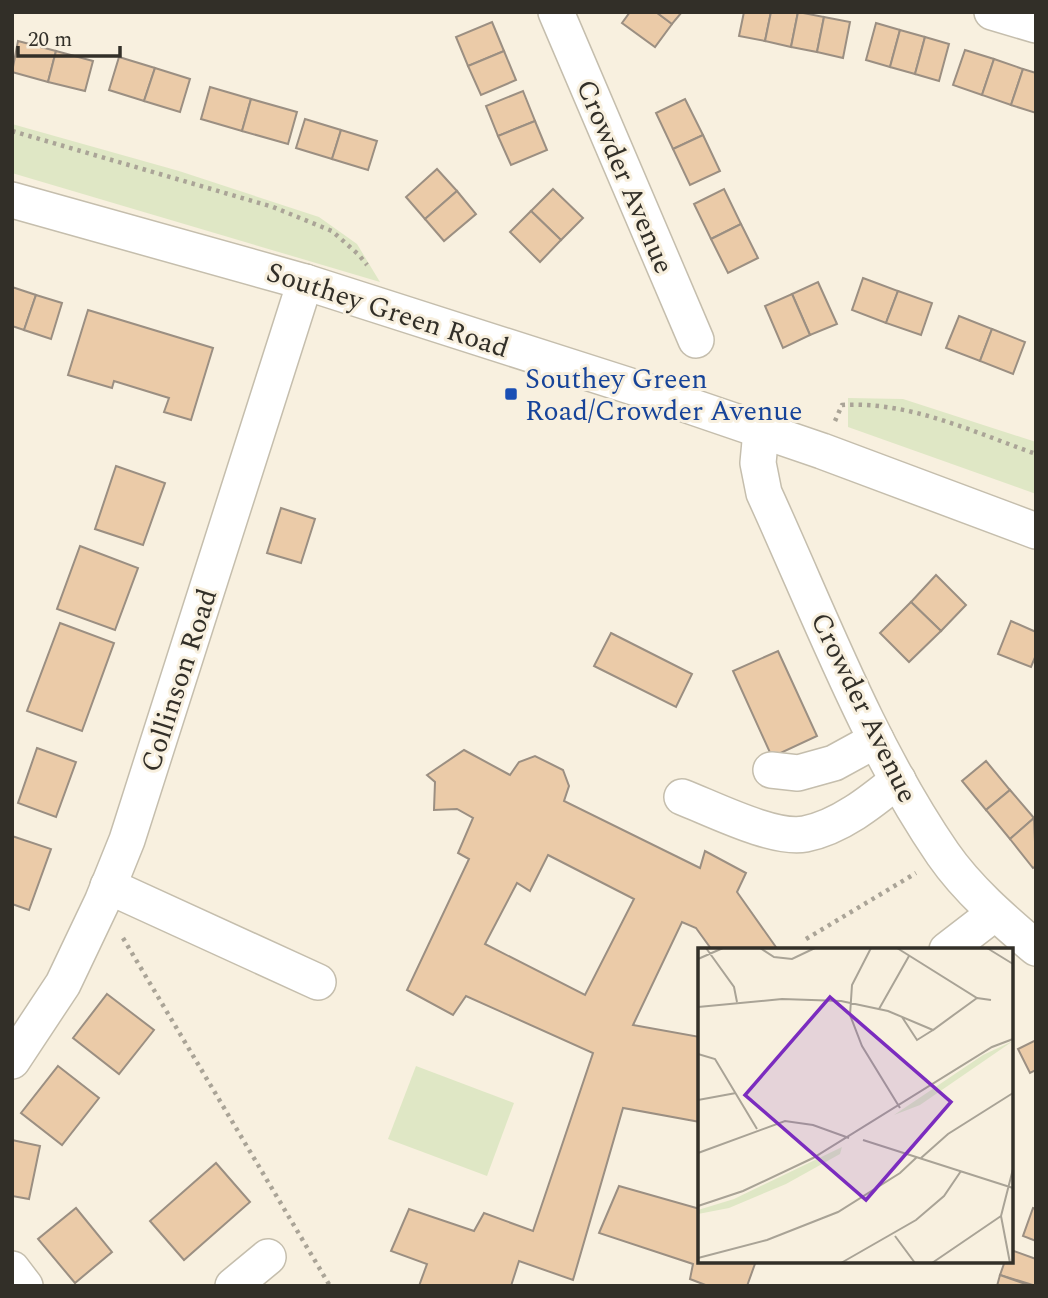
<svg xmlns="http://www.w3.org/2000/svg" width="1048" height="1298" font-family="Spectral,serif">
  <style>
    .green { fill: #dfe7c5 }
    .building { fill: #ebcba8; stroke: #9b8f82; stroke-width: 2; fill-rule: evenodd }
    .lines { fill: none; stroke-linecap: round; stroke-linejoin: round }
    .minor-casing { stroke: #c5bead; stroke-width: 38 }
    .path { stroke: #aaa497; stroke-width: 4.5; stroke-dasharray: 3.5 5; stroke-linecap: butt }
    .minor { stroke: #fff; stroke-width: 35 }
    .transit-dot { fill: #1a4fb4; stroke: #f8f0df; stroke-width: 2.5 }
    .labels { text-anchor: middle; stroke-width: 6; stroke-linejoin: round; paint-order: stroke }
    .street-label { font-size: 28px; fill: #322f28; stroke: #f8f0df }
    .transit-label { font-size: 28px; fill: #164399; stroke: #f8f0df; text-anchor: start }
    .inset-road { fill: none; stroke: #a9a396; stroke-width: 2 }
    .view { fill: #7b2cbf; fill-opacity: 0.15; stroke: #7b2cbf; stroke-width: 3.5 }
    .inset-edge { fill: none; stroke: #322f28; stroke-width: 3.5 }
  </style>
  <rect width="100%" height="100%" fill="#f8f0df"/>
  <g class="green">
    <polygon points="12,124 179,171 319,217 357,244 380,282 12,173"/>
    <polygon points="848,398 903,399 1036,442 1036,494 848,427"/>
    <polygon points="416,1066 514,1103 487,1176 388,1139"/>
  </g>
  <g class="building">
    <polygon points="630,12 656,12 672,24 655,47 622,23"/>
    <polygon points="656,12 682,12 672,24"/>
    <polygon points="744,12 771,12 765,41 739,36"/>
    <polygon points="771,12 798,12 791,47 765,41"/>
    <polygon points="798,12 824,17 817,52 791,47"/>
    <polygon points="824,17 850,22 843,58 817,52"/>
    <polygon points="492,22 504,51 468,66 456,37"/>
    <polygon points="876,23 900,30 890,67 866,60"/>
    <polygon points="900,30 925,37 915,74 890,67"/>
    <polygon points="925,37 949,44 939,81 915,74"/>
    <polygon points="18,41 56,51 48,82 12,72"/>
    <polygon points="965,50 994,59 982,95 953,85"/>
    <polygon points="56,51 93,61 85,91 48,82"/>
    <polygon points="504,51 516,80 481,95 468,66"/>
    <polygon points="119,57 155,68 144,101 109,90"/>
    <polygon points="994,59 1023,69 1011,105 982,95"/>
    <polygon points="155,68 190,79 180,112 144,101"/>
    <polygon points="1023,69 1036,73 1036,113 1011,105"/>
    <polygon points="210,87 251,99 242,131 201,119"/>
    <polygon points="523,91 535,121 498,136 486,106"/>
    <polygon points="251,99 297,112 288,144 242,131"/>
    <polygon points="685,99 703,135 673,149 656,113"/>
    <polygon points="305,119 341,130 332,159 296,148"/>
    <polygon points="535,121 547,150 511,165 498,136"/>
    <polygon points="341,130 377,141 368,170 332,159"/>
    <polygon points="703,135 720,171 690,185 673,149"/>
    <polygon points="437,169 457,191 425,219 406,197"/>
    <polygon points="553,189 583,218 561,240 531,211"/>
    <polygon points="724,189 741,224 711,239 694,204"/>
    <polygon points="457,191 476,214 444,241 425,219"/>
    <polygon points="531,211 561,240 540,262 510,232"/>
    <polygon points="741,224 758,258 728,273 711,239"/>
    <polygon points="863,278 898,291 886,323 852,310"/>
    <polygon points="818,282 837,324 810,335 792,294"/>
    <polygon points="12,287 36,295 24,330 12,326"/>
    <polygon points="898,291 932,303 921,335 886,323"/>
    <polygon points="792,294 810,335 783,348 765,306"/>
    <polygon points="36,295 62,303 51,339 24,330"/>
    <polygon points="88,310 213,348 191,420 164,412 169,398 114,381 112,388 68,375"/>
    <polygon points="959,316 992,329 980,361 946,348"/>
    <polygon points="992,329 1025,342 1013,374 980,361"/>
    <polygon points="116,466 165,483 143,545 95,529"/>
    <polygon points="281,508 315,519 301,563 267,553"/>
    <polygon points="80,546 138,568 115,630 57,609"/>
    <polygon points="936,575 966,605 941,631 911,602"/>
    <polygon points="911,602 941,631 909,662 880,633"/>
    <polygon points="1011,621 1036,632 1036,655 1031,667 998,654"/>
    <polygon points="60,623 114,643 82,731 27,711"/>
    <polygon points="611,633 692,674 676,707 594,666"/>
    <polygon points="778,651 817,736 772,757 733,671"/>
    <polygon points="37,748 76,762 56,817 18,803"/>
    <path d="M464 750 510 775 519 762 535 756 563 770 569 786 564 801 700 868 705 851 746 873 737 892 778 950H712L696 928 682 922 633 1025 700 1037V1122L623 1108 573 1280 519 1261 511 1286H419L427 1264 391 1251 409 1209 474 1231 484 1213 533 1231 593 1053 466 996 453 1015 407 990 469 859 458 853 473 818 457 809 434 810 435 782 427 775ZM548 855 634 899 585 995 485 944 517 883 530 891Z"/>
    <polygon points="986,761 1010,790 986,810 962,781"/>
    <polygon points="1010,790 1034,818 1010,839 986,810"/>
    <polygon points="1034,818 1036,866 1033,868 1010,839"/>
    <polygon points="12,836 51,849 29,910 12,904"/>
    <polygon points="107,994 154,1030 119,1074 73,1038"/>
    <polygon points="1036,1040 1036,1070 1030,1073 1018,1049"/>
    <polygon points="58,1066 99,1098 62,1145 21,1113"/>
    <polygon points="12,1140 40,1146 29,1199 12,1196"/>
    <polygon points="216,1163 250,1202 184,1260 150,1221"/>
    <polygon points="619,1186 700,1209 700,1261 756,1261 747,1286 708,1286 690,1279 693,1264 599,1233"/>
    <polygon points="76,1208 112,1252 75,1283 38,1239"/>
    <polygon points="1033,1208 1036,1209 1036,1241 1023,1236"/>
    <polygon points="1011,1250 1036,1259 1036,1286 1000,1275 1005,1261 1011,1261"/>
    <polygon points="1000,1275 1031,1286 997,1286"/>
  </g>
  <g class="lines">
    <defs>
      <g id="minor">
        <polyline points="556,12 696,340"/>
        <polyline points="992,12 1036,25"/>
        <polyline points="12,200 305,282 652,393 822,451 1036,531"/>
        <path d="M761 431 758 463 764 493C819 613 868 745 943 854 968 890 1003 920 1036 948"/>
        <polyline points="771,770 798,773 834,763 876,740"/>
        <path d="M682 797C713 809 774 840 805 834 840 827 871 802 898 780"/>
        <polyline points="108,886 318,982"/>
        <polyline points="947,950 995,913"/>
        <polyline points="12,1061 63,984 102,902 127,840 305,282"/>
        <polyline points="12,1269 25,1286"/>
        <polyline points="233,1286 268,1257"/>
      </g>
    </defs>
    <use href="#minor" class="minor-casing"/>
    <g class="path">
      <polyline points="12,131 273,207 332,231 359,255 367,265"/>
      <path d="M835 421 842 405C910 401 973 432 1036 454"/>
      <polyline points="123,938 330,1286"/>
      <polyline points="806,939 916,873"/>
    </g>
    <use href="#minor" class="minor"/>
  </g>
  <rect class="transit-dot" x="504" y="387" width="14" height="14" rx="3.5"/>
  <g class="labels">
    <g class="street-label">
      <text transform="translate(626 176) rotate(67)" y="10">Crowder Avenue</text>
      <text transform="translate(388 309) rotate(18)" y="10">Southey Green Road</text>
      <text transform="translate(178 680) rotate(-72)" y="10">Collinson Road</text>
      <text transform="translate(865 707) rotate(64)" y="10">Crowder Avenue</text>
    </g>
    <g class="transit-label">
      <text x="525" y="388">Southey Green<tspan x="525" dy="32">Road/Crowder Avenue</tspan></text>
    </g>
  </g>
  <g transform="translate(698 948)">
    <rect width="315" height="315" fill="#f8f0df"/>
    <path d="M315 93 222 157 196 167 285 107ZM144 199 142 206 88 236 31 260 0 266V262L36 251Z" fill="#dfe7c5"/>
    <path class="inset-road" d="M8 0 36 39 39 54M62 0 76 9 94 11 117 0M173 0 154 37 152 67 164 98 202 160M199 0 279 50 293 52M289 0 315 16M0 11 25 0M0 59 84 51 143 53 190 63 235 82 279 50M181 61 211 8M204 69 219 92 235 82M0 106 17 111 59 181M0 152 38 145M165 192 315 240M0 205 87 173 115 177 151 190M223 210 250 186 315 145M0 258 45 243 115 210 294 99 315 91M197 288 217 315M0 310 69 292 140 264 202 225 219 209M143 315 218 272 246 248 263 223M234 315 303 268M312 315 303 268 315 221"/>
    <path class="view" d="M132 49 253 154 168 252 47 147Z"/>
    <rect width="315" height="315" class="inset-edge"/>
  </g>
  <rect width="1048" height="1298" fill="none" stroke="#322f28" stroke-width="28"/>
  <path d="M18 46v10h102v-10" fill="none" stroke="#322f28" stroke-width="3.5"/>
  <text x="28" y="46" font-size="21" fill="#322f28" stroke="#f8f0df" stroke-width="5" paint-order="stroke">20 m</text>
</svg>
